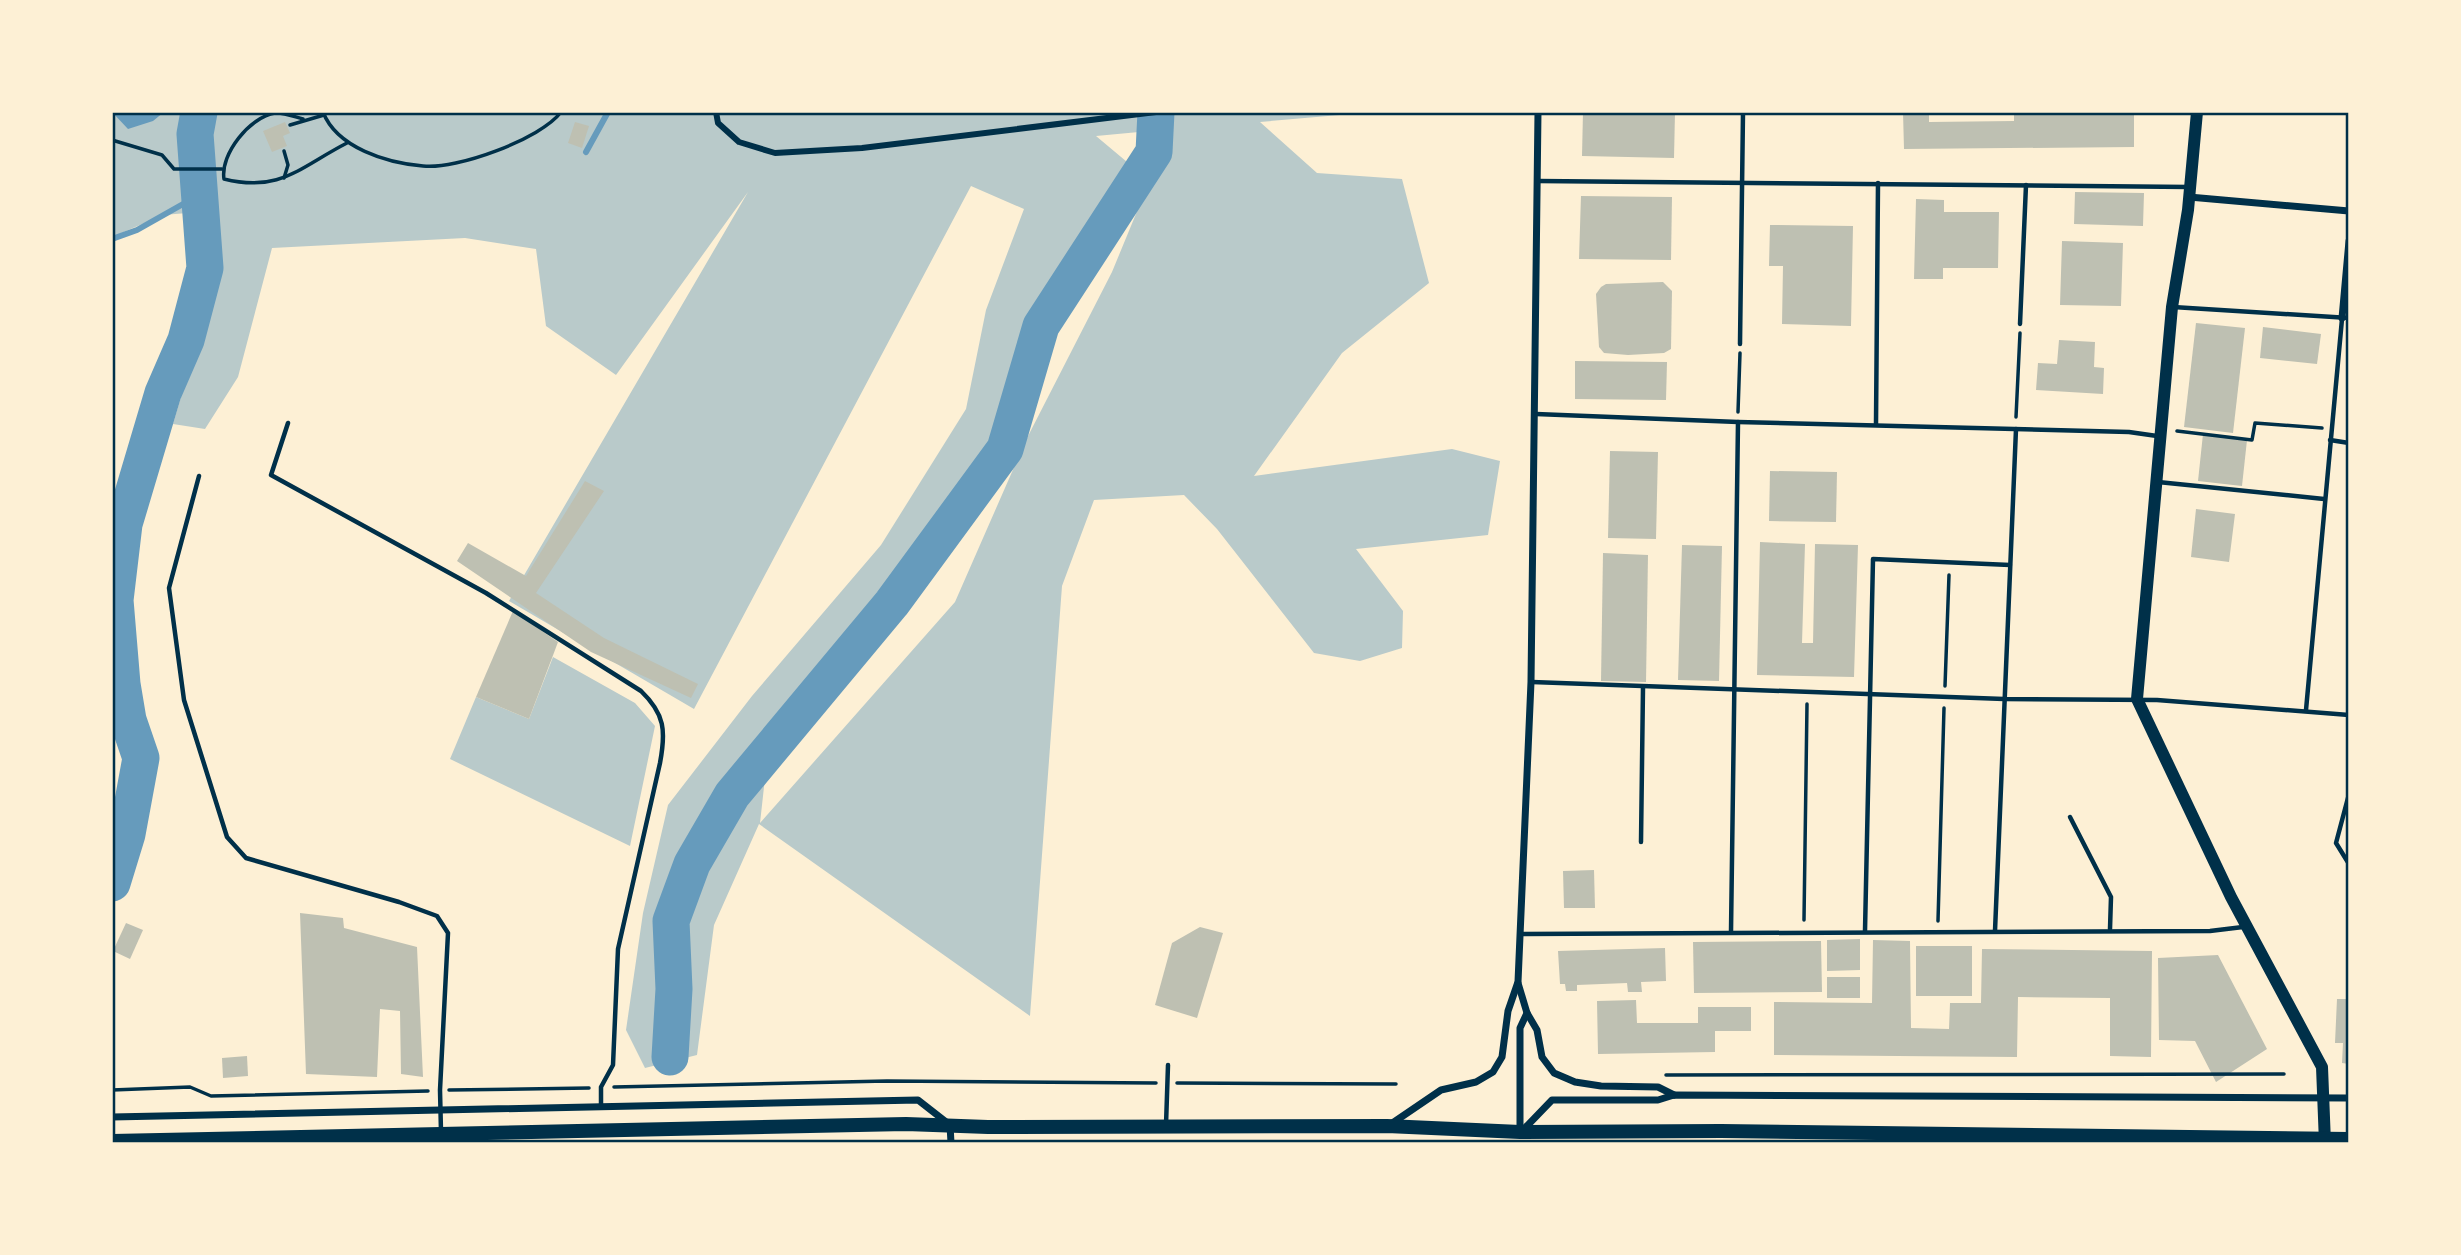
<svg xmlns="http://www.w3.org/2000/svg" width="2461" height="1255" font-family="'PT Serif',serif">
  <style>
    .green { fill: #b9caca; fill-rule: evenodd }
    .water { fill: #669bbc }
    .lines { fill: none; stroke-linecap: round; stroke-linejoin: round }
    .stream { stroke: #669bbc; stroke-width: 6 }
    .river { stroke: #669bbc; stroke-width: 37 }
    .building { fill: #bec0b2 }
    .path { stroke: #003049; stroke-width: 3.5 }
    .service { stroke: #003049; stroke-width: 4.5 }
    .pedestrian { stroke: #003049; stroke-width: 6 }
    .minor { stroke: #003049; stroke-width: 7 }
    .tertiary { stroke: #003049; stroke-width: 12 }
    .primary { stroke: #003049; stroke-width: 14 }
    .neatline { fill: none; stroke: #003049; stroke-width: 2.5 }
  </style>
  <rect width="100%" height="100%" fill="#fdf0d5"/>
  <g class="green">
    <path d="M112 112H1374L1260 122 1317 173 1402 179 1429 283 1342 353 1254 476 1452 449 1500 461 1488 535 1356 549 1403 611 1402 648 1360 661 1314 653 1217 529 1184 495 1094 500 1062 586 1030 1016 759 824 714 925 697 1055 645 1068 626 1030 643 913 668 805 752 696 881 545 966 409 986 310 1024 209 971 186 694 709 509 601 748 192 616 375 546 326 536 249 465 238 272 248 238 377 205 429 173 424 215 281 212 211 163 215 112 237ZM1171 129 1112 272 1026 440 955 602 760 823 771 724 884 602 985 451 1029 339 1133 167 1096 136Z"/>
    <polygon points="553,657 635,703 655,726 630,846 450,759 476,697 529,719"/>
  </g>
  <polygon class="water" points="112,112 164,112 153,121 128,129"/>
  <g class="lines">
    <g class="stream">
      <polyline points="586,152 608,112"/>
      <polyline points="112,239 137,230 199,195"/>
    </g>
    <g class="river">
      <polyline points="112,883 127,834 141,758 128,720 122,684 115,600 124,524 163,393 186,340 205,268 195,134 199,112"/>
      <polyline points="670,1057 674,989 671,921 692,864 732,795 892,603 1005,449 1041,326 1154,152 1156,112"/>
    </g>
  </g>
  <g class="building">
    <polygon points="1583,112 1675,112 1674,158 1582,156"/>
    <polygon points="1903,112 1929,112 1929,122 2014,121 2014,112 2134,112 2134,147 1904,149"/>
    <polygon points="285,122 290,133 283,136 287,146 272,152 263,131"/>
    <polygon points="575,122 589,126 582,148 568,143"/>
    <polygon points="2075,192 2144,193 2143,226 2074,224"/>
    <polygon points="1581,196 1672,197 1671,260 1579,259"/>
    <polygon points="1916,199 1944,200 1944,212 1999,212 1998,268 1943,268 1943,279 1914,279"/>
    <polygon points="1770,225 1853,226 1851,326 1782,324 1783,266 1769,266"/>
    <polygon points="2062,241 2123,243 2121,306 2060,305"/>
    <polygon points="1663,282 1672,291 1671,349 1664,353 1628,355 1604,353 1599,347 1596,294 1601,287 1606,284"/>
    <polygon points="2196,323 2245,328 2233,433 2184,427"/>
    <polygon points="2263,327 2321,334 2317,364 2260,358"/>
    <polygon points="2059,340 2095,342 2094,367 2104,368 2103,394 2036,390 2038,363 2057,364"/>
    <polygon points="1575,361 1667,362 1666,400 1575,399"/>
    <polygon points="2203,434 2247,440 2242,486 2198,481"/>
    <polygon points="1610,451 1658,452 1656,539 1608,538"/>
    <polygon points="1770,471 1837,472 1836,522 1769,521"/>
    <polygon points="585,481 604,491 536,593 604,638 698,684 691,698 591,652 457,561 468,543 526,576"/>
    <polygon points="2196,509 2235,514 2229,562 2191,557"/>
    <polygon points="1760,542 1805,544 1802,643 1813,643 1815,544 1858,545 1854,677 1757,675"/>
    <polygon points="1682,545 1722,546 1719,681 1678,680"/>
    <polygon points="1603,553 1648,555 1646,682 1601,681"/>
    <polygon points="513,611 558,642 529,719 476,697"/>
    <polygon points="1594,870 1595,908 1564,908 1563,871"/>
    <polygon points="300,913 343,918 344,928 417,947 423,1077 401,1074 400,1011 380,1009 377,1077 306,1074"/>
    <polygon points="126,923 143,930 130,959 113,951"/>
    <polygon points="1200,927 1223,933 1197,1018 1155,1005 1172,943"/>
    <polygon points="1860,939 1860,970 1827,971 1827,940"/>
    <polygon points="1873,940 1910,941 1911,1028 1949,1029 1950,1003 1981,1003 1982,949 2152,951 2151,1057 2110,1056 2110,998 2018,997 2017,1057 1774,1055 1774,1002 1872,1003"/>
    <polygon points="1821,941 1822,992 1694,993 1693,942"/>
    <rect x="1916" y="946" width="56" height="50"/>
    <polygon points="1665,948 1666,981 1641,982 1642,992 1628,992 1627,983 1577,985 1577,991 1566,991 1565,984 1560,984 1558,951"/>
    <polygon points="2218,955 2267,1049 2216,1082 2195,1041 2159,1040 2158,958"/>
    <rect x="1827" y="977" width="33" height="21"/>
    <polygon points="2337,999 2349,999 2349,1064 2342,1063 2343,1043 2335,1043"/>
    <polygon points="1636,1000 1637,1023 1698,1023 1698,1007 1751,1007 1751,1031 1715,1031 1715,1052 1598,1054 1597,1001"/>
    <polygon points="247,1056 248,1076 223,1078 222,1058"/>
  </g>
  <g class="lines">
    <g class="path">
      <path d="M323 112C337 148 387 163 423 166 456 170 541 139 561 112"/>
      <path d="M303 119C295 117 283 112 275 113 250 117 220 154 224 179 280 193 300 167 347 143"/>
      <polyline points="290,125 324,115"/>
      <polyline points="112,140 162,155 174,169 222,169"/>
      <polyline points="284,151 288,165 284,178"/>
      <polyline points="1738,412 1740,353"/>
      <polyline points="2016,417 2020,333"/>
      <polyline points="2177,431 2252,440 2255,423 2322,428"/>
      <polyline points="1945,686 1949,575"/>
      <polyline points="1804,920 1807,704"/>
      <polyline points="1938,921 1944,708"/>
      <polyline points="1666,1075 2284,1074"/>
      <polyline points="1177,1083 1396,1084"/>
      <polyline points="614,1087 887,1081 1156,1083"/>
      <polyline points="112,1090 190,1087 211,1096 428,1091"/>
      <polyline points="449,1090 589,1088"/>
    </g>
    <g class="service">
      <polyline points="1538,181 2189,187"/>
      <polyline points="2173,307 2349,318"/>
      <polyline points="2020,324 2026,185"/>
      <polyline points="1740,344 1743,112"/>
      <polyline points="1536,414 1738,422 2129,432 2157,436"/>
      <path d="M288 423 271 475 486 593 641 691C665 714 666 731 660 763L618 949 613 1065 601 1087V1107"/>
      <polyline points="1876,424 1878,183"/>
      <polyline points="2330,440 2349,443"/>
      <polyline points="199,476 169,588 184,700 227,837 246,858 399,902 437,916 448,933 440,1090 441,1132"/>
      <polyline points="2158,482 2324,499"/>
      <polyline points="1532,682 2004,699 2157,700 2349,715"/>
      <polyline points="2306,710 2342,319"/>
      <polyline points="2349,794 2336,843 2349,864"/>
      <polyline points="2070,817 2111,897 2110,929"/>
      <polyline points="1641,842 1643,687"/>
      <polyline points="1865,931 1873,559 2010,565"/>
      <polyline points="1995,931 2016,429"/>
      <polyline points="1731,932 1738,422"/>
      <polyline points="1521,934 2210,931 2243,927"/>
      <polyline points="1166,1125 1168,1065"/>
    </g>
    <polyline class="pedestrian" points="716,112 718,123 739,142 775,153 862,148 1156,112"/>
    <g class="minor">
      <polyline points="2189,197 2349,211"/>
      <polyline points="2342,318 2349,241"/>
      <polyline points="1518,983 1527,1013 1537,1030 1542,1057 1554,1073 1575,1082 1601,1086 1658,1087 1674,1095"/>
      <polyline points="112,1117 918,1100 950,1125 951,1143"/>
      <polyline points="1391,1124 1441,1090 1476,1082 1493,1072 1502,1057 1508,1011 1518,982 1531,682 1538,112"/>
      <polyline points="1523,1130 1552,1100 1658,1100 1674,1095 2349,1098"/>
      <polyline points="1520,1132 1520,1028 1527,1013"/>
    </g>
    <polyline class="tertiary" points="2197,112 2188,210 2172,307 2137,699 2231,897 2322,1067 2325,1143"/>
    <polyline class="primary" points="112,1141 906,1124 988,1127 1387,1126 1520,1132 1721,1131 2349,1139"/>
  </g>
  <rect width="2461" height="1255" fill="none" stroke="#fdf0d5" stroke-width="228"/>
  <rect x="114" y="114" width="2233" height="1027" class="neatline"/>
</svg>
